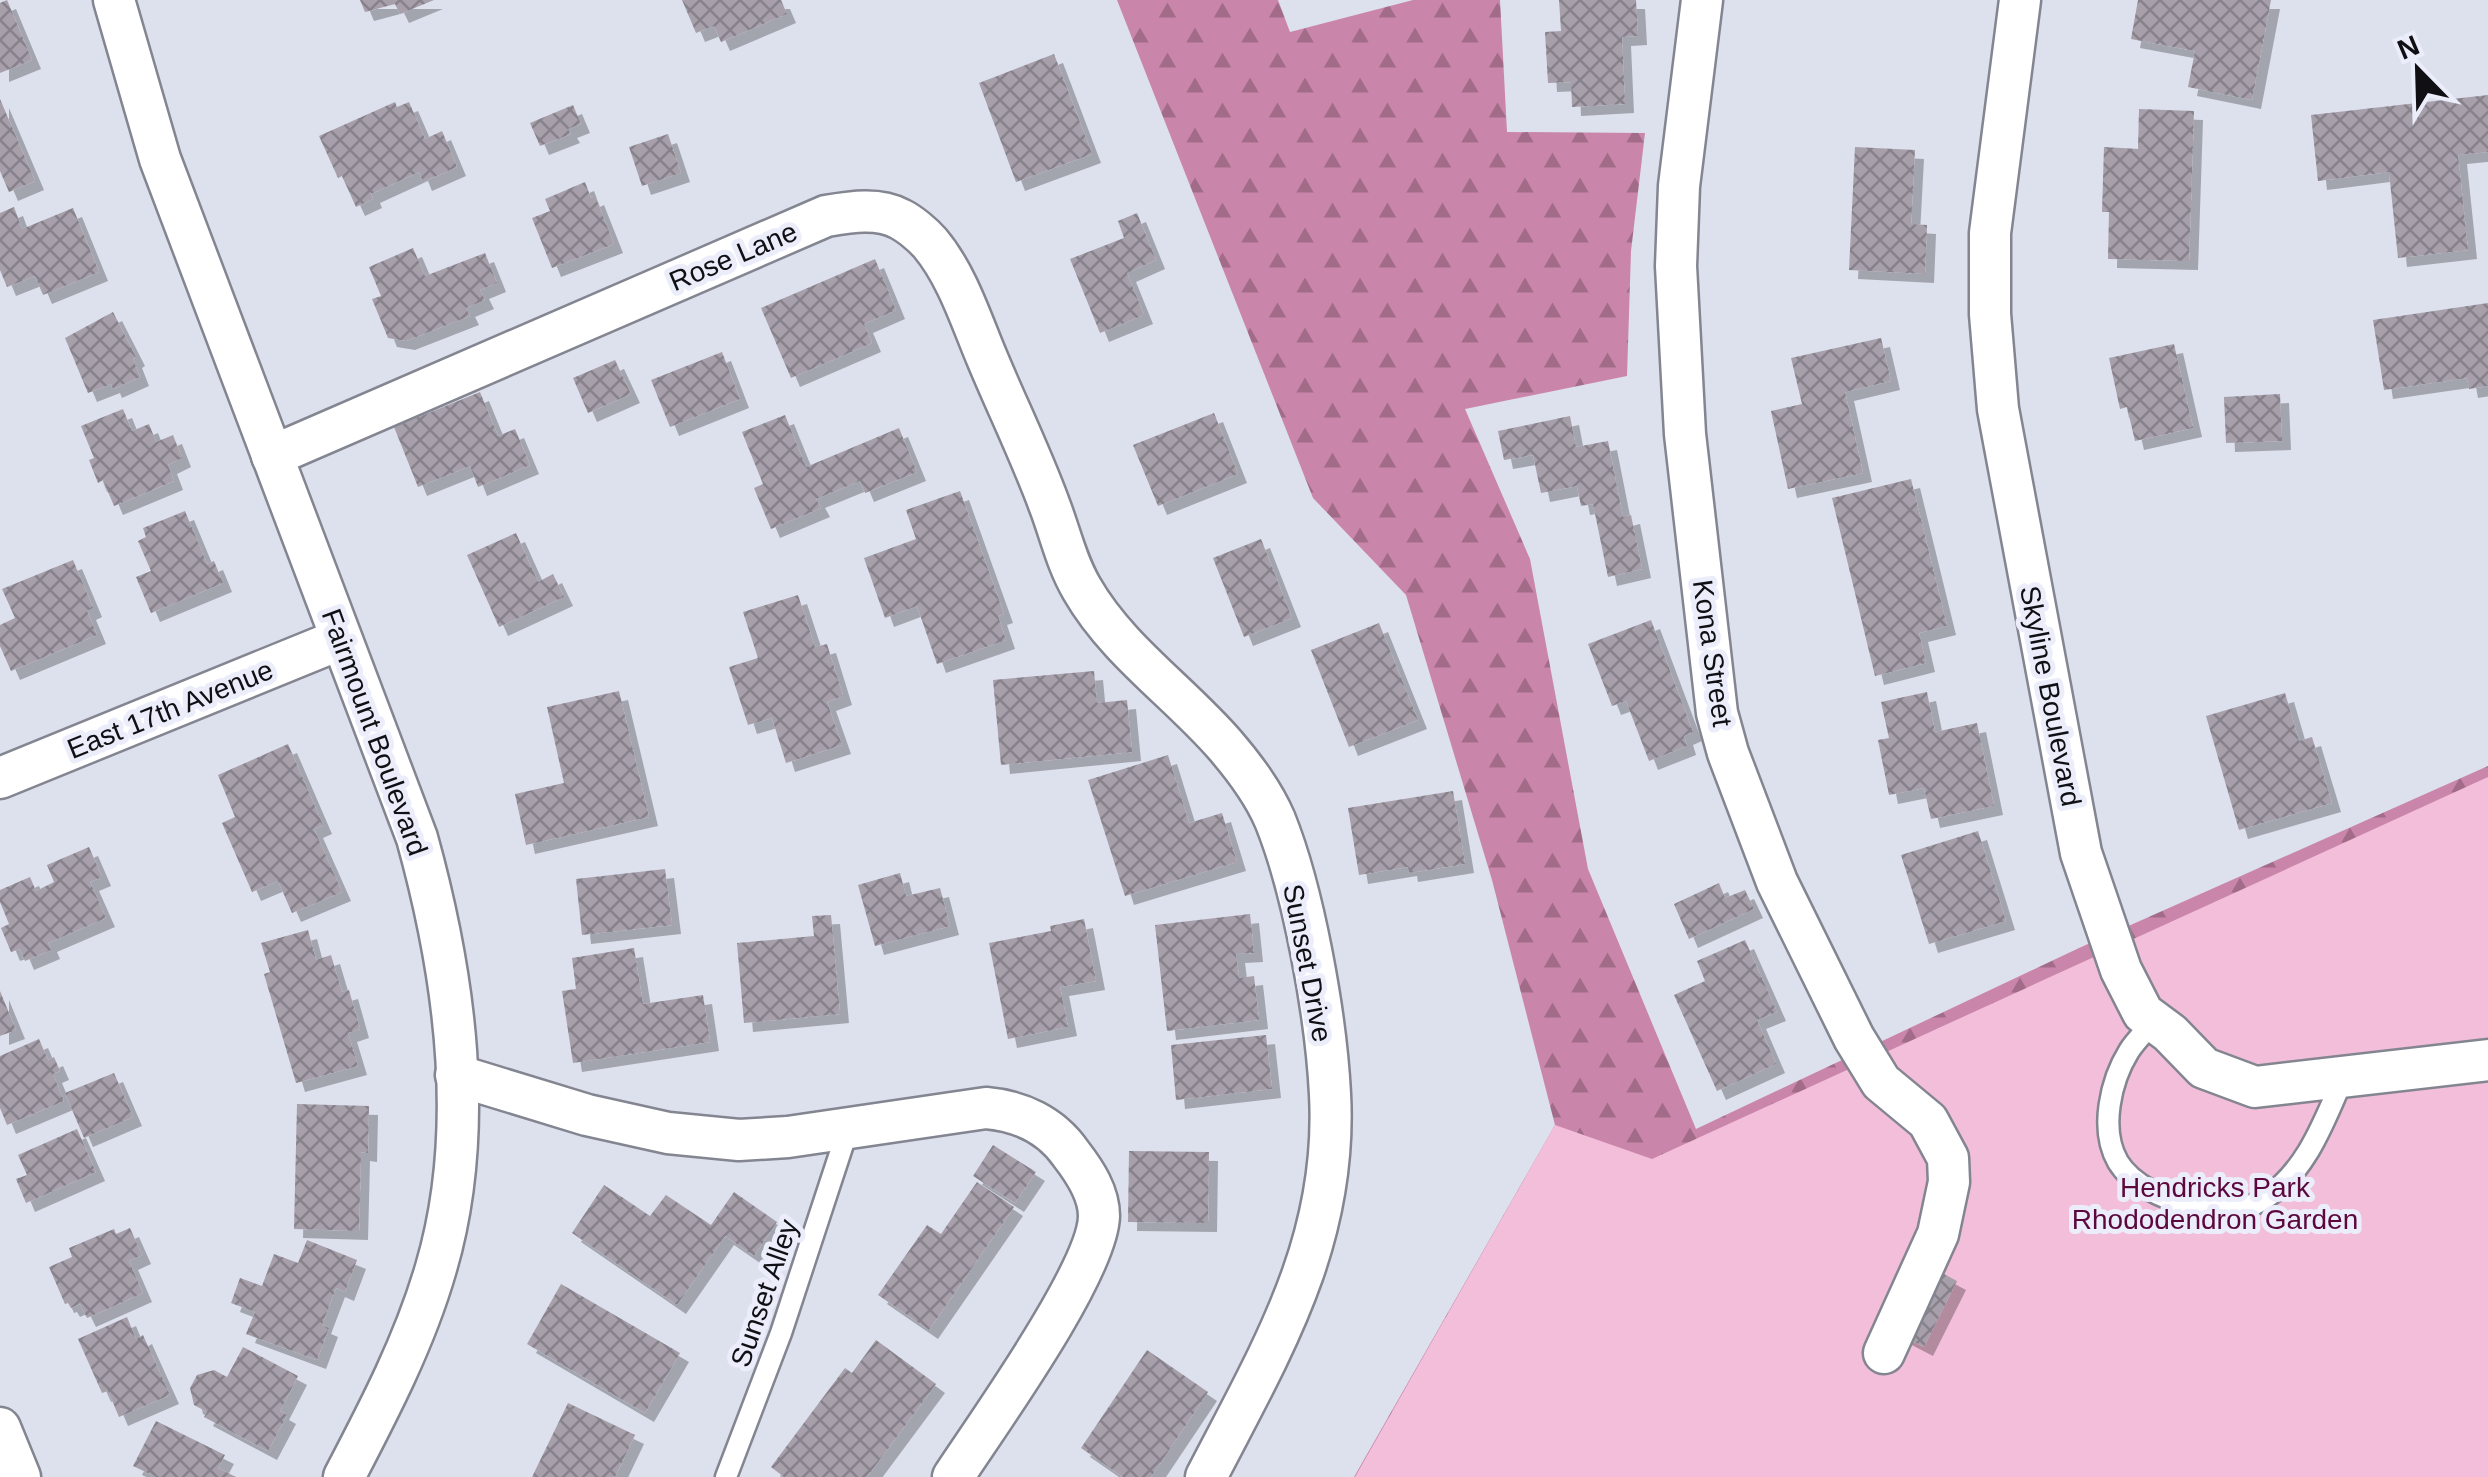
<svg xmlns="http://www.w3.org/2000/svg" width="2488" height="1477" font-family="Helvetica,sans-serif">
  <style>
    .forest { fill: url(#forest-firs) }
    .garden { fill: #f3bed9 }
    .building { fill: url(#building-cross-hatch); filter: url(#shadow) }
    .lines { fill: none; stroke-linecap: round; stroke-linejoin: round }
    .lane-casing { stroke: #838591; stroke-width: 25 }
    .street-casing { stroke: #838591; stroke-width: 45 }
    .lane { stroke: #fff; stroke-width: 20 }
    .street { stroke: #fff; stroke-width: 40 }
    .labels { text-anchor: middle; stroke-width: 10; stroke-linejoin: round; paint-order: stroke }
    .street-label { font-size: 28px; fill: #0f0f14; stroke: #ebedfa }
    .park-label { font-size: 28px; fill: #5c083f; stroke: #ebedfa }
  </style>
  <defs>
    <pattern id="forest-firs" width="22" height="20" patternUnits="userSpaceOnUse" patternTransform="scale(2.5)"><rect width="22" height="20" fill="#ca86aa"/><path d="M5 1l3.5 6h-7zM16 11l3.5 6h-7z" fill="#a26c89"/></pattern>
    <pattern id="building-cross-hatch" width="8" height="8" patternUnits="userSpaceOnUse" patternTransform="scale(2.5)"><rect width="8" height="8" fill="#a7a0ab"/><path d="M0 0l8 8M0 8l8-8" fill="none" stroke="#86818a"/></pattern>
    <filter id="shadow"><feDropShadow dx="9" dy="9" stdDeviation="0" flood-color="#0004"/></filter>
  </defs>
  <rect width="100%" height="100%" fill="#dde0ed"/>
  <polygon class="forest" points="1117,0 1278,0 1290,32 1413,0 1500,0 1507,132 1645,133 1631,251 1627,376 1465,409 1530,559 1588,869 1696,1129 2079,948 2488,766 2488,1477 1354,1477 1555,1125 1492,880 1406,595 1313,498"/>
  <polygon class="garden" points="2488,777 2488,1477 1355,1477 1555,1125 1652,1159"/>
  <g class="building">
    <polygon points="7,0 32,60 0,73 0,3"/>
    <polygon points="360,0 434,0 400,14 395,4 365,12"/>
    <polygon points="682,0 781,0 787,14 721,42 714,26 696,33"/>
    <polygon points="1559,0 1636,0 1638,36 1622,37 1625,104 1572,107 1571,82 1548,83 1545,32 1561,31"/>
    <polygon points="2138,0 2271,0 2252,100 2188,87 2195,51 2131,39"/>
    <polygon points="1054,54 1092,154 1016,182 979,83"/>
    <polygon points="2488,95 2488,152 2458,155 2468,250 2398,258 2389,172 2318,181 2311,115"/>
    <polygon points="0,99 35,181 9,192 0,171"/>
    <polygon points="395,102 397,107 409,102 425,139 442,131 457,167 423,182 419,172 371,194 373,199 356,207 342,176 338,178 319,136"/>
    <polygon points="573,105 581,124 568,129 571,134 540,146 530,123"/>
    <polygon points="2139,109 2194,111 2189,261 2108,259 2109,212 2102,212 2104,147 2138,149"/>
    <polygon points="668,134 681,173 642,186 629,147"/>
    <polygon points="1855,147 1915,150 1911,224 1927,225 1925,274 1849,270"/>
    <polygon points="585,182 591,198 595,196 614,244 552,268 532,218 550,211 545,199"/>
    <polygon points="14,207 22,229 73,208 99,272 43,295 35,276 7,287 0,270 0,213"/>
    <polygon points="1137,213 1156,260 1127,273 1144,315 1100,333 1070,259 1124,238 1118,221"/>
    <polygon points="413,248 425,276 485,253 497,283 480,290 485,300 466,308 470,316 406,341 388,338 372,299 381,296 369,267"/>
    <polygon points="875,259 896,310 864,324 872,343 791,378 761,308"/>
    <polygon points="2488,303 2488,386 2469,389 2467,378 2384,390 2373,320"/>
    <polygon points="113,312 136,357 133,359 140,377 113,389 111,384 88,393 65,338"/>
    <polygon points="1881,338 1891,381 1845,392 1863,473 1788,489 1771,411 1802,404 1791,358"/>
    <polygon points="2174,344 2193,428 2135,441 2127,407 2120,409 2109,358"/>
    <polygon points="722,352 740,399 670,427 651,380"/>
    <polygon points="615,360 631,394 588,413 573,378"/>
    <polygon points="480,392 498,436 515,429 530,465 478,487 470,466 418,487 394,427"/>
    <polygon points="2280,394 2282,441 2226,443 2224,397"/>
    <polygon points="123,409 132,431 149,424 156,442 173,435 182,458 168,465 174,481 114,506 103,480 98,483 89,460 94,458 81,426"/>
    <polygon points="1214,413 1238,474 1158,506 1133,445"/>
    <polygon points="785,415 806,467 899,428 917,472 865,493 860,481 816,499 821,508 771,529 754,488 763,484 742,432"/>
    <polygon points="1570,416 1576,447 1608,441 1623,517 1631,515 1642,569 1608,577 1593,504 1581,506 1577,486 1541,493 1533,455 1504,460 1498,431"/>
    <polygon points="1911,479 1947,626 1919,633 1926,663 1875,676 1832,498"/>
    <polygon points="960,491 1004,614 998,616 1006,640 937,664 917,606 885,618 864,558 916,539 906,510"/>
    <polygon points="185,511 207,564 214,561 223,583 151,613 136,577 151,571 138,541 146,537 143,528"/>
    <polygon points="516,533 538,582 553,574 564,597 499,627 467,555"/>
    <polygon points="1261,539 1292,618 1244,637 1213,558"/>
    <polygon points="73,560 93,608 87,611 97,635 11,671 0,646 0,625 15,618 2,589"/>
    <polygon points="798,595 815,647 827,644 843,696 827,702 842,745 786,763 772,718 748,725 729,667 758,658 743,612"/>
    <polygon points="1651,620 1693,732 1684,736 1687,746 1649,761 1626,701 1612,706 1588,644"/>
    <polygon points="1379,623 1418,720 1349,747 1311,650"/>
    <polygon points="1094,671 1097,703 1127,700 1132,752 1001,765 993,680"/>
    <polygon points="619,691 649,817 526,845 515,794 564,783 547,707"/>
    <polygon points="1927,692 1935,732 1977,723 1994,806 1931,819 1924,788 1889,795 1878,740 1889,738 1881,702"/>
    <polygon points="2285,693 2299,741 2312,737 2332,803 2239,830 2206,716"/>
    <polygon points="288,744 323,825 314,829 342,892 292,913 278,881 252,892 222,823 235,817 218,775"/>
    <polygon points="1168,755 1189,823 1222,813 1237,862 1125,896 1088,780"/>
    <polygon points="1453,791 1465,864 1409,873 1408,867 1359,875 1348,808"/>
    <polygon points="1978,831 2006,921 1929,944 1901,855"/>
    <polygon points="89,847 102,877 90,882 106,918 48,943 51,950 25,961 20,949 11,952 1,928 9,924 0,902 0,890 30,877 36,891 54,882 47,865"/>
    <polygon points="665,869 672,925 582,935 576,879"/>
    <polygon points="900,873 906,896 940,888 950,926 875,946 858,885"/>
    <polygon points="1719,883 1725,898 1745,890 1754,909 1689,939 1674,904"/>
    <polygon points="1250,914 1254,953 1236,954 1239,978 1254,976 1259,1020 1167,1031 1155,925"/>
    <polygon points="831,915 840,1014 744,1023 737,943 814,936 812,916"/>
    <polygon points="1084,919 1096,981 1060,987 1068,1027 1008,1039 989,943 1051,931 1050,926"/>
    <polygon points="308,930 316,960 331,955 342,992 349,990 360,1029 348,1033 358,1066 296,1083 264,974 270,972 261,943"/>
    <polygon points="1745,940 1777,1012 1757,1020 1776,1064 1717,1091 1674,995 1705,981 1697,961"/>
    <polygon points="634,948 643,1004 703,995 710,1042 573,1063 562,991 576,989 572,958"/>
    <polygon points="0,991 16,1030 0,1036"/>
    <polygon points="1266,1035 1272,1089 1176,1100 1171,1045"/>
    <polygon points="39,1039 48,1060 54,1057 60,1071 53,1074 64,1101 7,1125 0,1108 0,1056"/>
    <polygon points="114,1073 133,1117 84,1138 65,1093"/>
    <polygon points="297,1104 369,1106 368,1153 361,1152 359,1231 294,1229"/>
    <polygon points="77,1129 96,1172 26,1203 16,1179 27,1175 18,1155"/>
    <polygon points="993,1145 1036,1172 1015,1203 973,1176"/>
    <polygon points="1129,1151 1209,1152 1208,1223 1128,1222"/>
    <polygon points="977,1182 1014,1207 929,1330 878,1295 927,1225 941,1234"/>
    <polygon points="604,1185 650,1216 666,1195 711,1225 734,1192 777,1222 754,1256 725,1236 677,1305 572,1233"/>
    <polygon points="130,1228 142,1255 129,1261 143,1293 87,1318 80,1304 71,1308 68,1303 65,1304 49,1267 72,1257 69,1248 114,1229 116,1234"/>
    <polygon points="307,1240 357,1260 345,1292 336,1288 322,1325 329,1328 317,1360 246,1334 255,1312 231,1303 240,1278 262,1286 274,1254 298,1263"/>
    <polygon points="1929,1266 1957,1281 1924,1347 1895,1332"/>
    <polygon points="561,1284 680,1353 645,1413 527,1344"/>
    <polygon points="127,1317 136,1339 143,1335 170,1395 119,1417 108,1391 102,1393 78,1339"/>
    <polygon points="876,1340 936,1384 867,1477 784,1477 771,1467 845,1368 852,1373"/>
    <polygon points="243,1347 298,1376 280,1411 287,1415 268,1451 204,1417 207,1412 194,1405 190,1388 197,1375 214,1370 227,1377"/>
    <polygon points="1147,1350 1208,1392 1151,1477 1123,1477 1081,1448"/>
    <polygon points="568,1403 635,1435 615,1477 532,1477"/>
    <polygon points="156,1421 225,1455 218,1468 236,1477 156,1477 133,1466"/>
  </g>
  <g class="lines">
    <defs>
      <g id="lane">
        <path d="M2154 1021C2146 1031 2136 1040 2129 1051 2111 1080 2099 1129 2118 1162 2132 1185 2164 1199 2189 1205 2213 1212 2242 1213 2264 1199 2306 1172 2324 1122 2343 1078"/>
        <polyline points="726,1477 781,1333 849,1126"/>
      </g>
      <g id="street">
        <path d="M114 0 160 159 417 838C455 975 477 1129 436 1268 415 1341 379 1410 344 1477"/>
        <polyline points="1702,0 1679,186 1676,266 1685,434 1717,713 1728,753 1777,882 1854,1038 1881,1082 1928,1121 1948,1158 1949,1182 1938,1234 1884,1353"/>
        <polyline points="2020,0 1990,233 1990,314 1998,409 2081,853 2121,970 2143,1013 2170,1033 2204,1068 2255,1087 2488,1060"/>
        <path d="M272 456 826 216C850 212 878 207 900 219 910 224 923 235 930 243 957 275 971 320 987 358 1007 406 1031 455 1049 504 1060 532 1066 562 1082 589 1117 650 1179 692 1225 745 1244 767 1263 792 1275 820 1304 892 1326 1016 1330 1094 1338 1242 1271 1351 1206 1477"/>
        <polyline points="0,778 341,639"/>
        <path d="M456 1075 587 1115 668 1133 739 1140 788 1137 986 1108C1020 1111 1051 1125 1071 1154 1085 1172 1099 1193 1099 1216 1098 1271 987 1425 953 1477"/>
        <polyline points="0,1428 20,1477"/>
      </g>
    </defs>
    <use href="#lane" class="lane-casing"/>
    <use href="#street" class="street-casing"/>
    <use href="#lane" class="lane"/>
    <use href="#street" class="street"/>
  </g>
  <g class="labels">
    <g class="street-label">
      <text transform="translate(733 256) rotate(-23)" y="10">Rose Lane</text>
      <text transform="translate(1713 653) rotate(82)" y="10">Kona Street</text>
      <text transform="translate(2051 696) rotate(79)" y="10">Skyline Boulevard</text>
      <text transform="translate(170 709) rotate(-22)" y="10">East 17th Avenue</text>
      <text transform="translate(375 732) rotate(70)" y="10">Fairmount Boulevard</text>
      <text transform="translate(1308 963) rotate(79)" y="10">Sunset Drive</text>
      <text transform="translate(764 1293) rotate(-71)" y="10">Sunset Alley</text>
    </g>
    <g class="park-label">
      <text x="2215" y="1197">Hendricks Park<tspan x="2215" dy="32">Rhododendron Garden</tspan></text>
    </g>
  </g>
  <g transform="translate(2418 70) rotate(337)" stroke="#ebedfa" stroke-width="8" paint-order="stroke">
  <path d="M0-8L18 38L0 25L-18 38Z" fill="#0f0f14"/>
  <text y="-15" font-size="28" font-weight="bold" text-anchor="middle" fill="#0f0f14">N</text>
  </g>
</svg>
